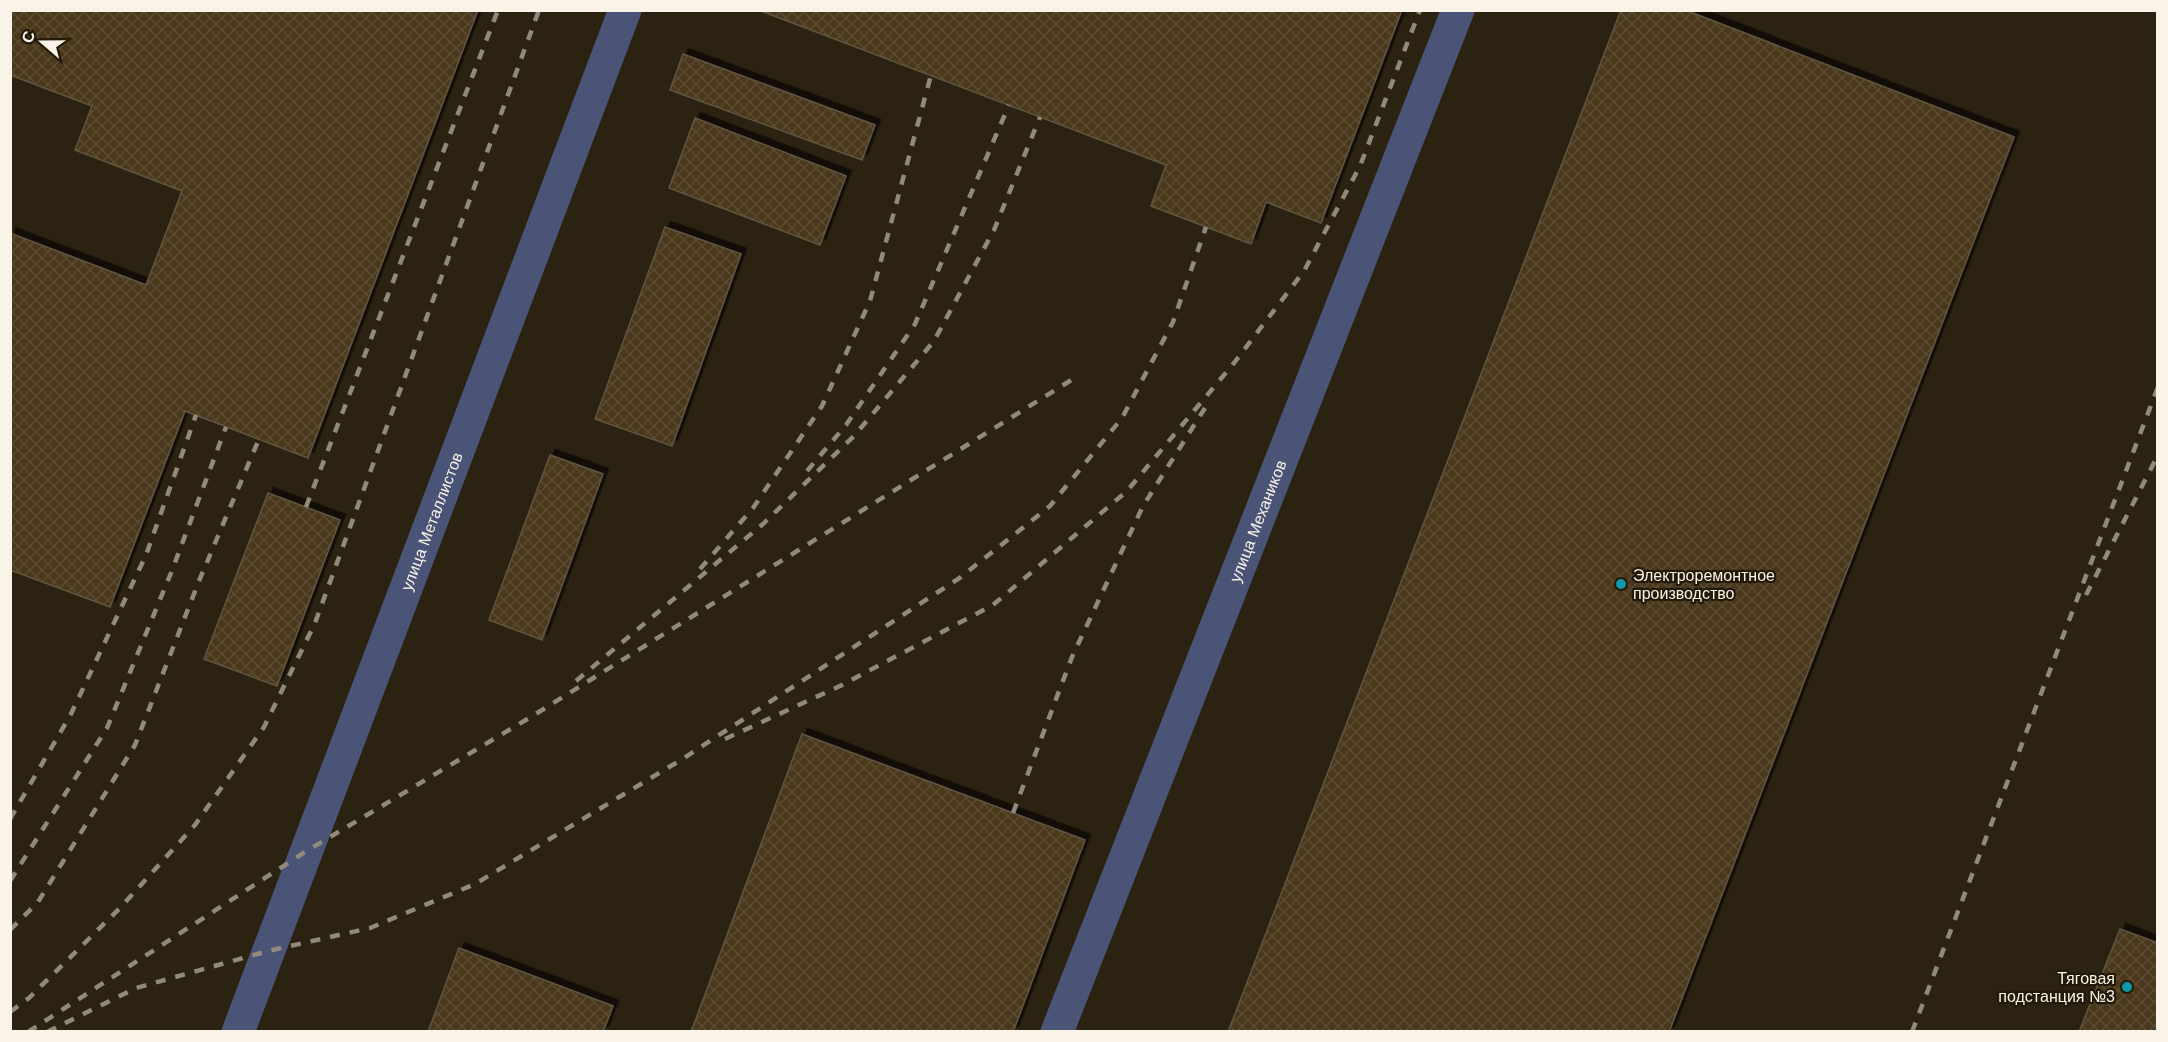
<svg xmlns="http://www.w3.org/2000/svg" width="2168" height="1042" font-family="Helvetica,sans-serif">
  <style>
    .building { fill: url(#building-cross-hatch); stroke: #605542; stroke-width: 1.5; filter: url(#shadow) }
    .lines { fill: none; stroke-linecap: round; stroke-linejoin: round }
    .minor { stroke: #495476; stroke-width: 33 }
    .rail { stroke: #91897b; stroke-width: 4.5; stroke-dasharray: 10 10; stroke-linecap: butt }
    .culture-dot { fill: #0f9aa8; stroke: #221908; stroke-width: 2 }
    .labels { text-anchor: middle; stroke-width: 4.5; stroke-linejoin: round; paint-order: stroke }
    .street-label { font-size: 16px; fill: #f9f3e8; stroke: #221908 }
    .poi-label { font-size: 16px; fill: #f9f3e8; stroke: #221908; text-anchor: start }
  </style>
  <defs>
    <pattern id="building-cross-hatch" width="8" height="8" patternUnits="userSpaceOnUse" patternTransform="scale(1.5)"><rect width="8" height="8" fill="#49381a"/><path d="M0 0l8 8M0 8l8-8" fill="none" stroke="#5b4c30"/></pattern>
    <filter id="shadow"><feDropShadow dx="5.5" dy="-5.5" stdDeviation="0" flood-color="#0009"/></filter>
  </defs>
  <rect width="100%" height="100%" fill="#2c2211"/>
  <g class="building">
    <polygon points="10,10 478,10 308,458 185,411 110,607 10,570 10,233 146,285 182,191 75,150 92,106 10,75"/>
    <polygon points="1402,10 1321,223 1266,202 1251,244 1151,206 1166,165 761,11"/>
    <polygon points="1621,10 1685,10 2014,137 1669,1032 1228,1032"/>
    <polygon points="683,54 875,125 862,160 670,90"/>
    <polygon points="695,118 846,176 820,245 669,188"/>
    <polygon points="665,227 741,254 672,446 595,419"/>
    <polygon points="550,455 603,474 542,640 489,620"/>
    <polygon points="268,493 340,520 277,686 204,659"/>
    <polygon points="802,734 1085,840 1013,1032 691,1032"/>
    <polygon points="2120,929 2158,943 2158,1032 2079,1032"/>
    <polygon points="459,948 613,1006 603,1032 428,1032"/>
  </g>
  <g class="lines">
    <g class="minor">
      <path id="s1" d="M238 1032 625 10"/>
      <path id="s2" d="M1057 1032 1458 10"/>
    </g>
    <g class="rail">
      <polyline points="807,471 846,425 915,324 1009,105"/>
      <polyline points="306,507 498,10"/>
      <polyline points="700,569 753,508 822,406 870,301 931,75"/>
      <polyline points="2086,595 2158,455"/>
      <polyline points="576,681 763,524 854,436 934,341 994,230 1040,117"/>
      <polyline points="725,739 840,686 993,605 1127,491 1234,363 1304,271 1360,166 1420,10"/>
      <polyline points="1013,813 1072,657 1143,506 1205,408"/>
      <polyline points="10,819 71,714 146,555 196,415"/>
      <polyline points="10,881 107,728 171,573 226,427"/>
      <polyline points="10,930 38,902 135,745 199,581 259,439"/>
      <polyline points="10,1012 29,998 120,908 195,825 264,727 315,623 539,10"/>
      <polyline points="28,1032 305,852 534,715 1073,379"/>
      <polyline points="47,1032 136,988 268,951 370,928 475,884 684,758 961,577 1050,506 1122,418 1173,322 1206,227"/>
      <polyline points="1912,1032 2158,387"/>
    </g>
  </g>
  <g class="culture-dot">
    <circle cx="1621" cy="584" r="6"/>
    <circle cx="2127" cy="987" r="6"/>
  </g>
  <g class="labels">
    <g class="street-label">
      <text dy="6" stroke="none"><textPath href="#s1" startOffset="546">улица Металлистов</textPath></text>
      <text dy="6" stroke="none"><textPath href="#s2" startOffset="549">улица Механиков</textPath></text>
    </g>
    <g class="poi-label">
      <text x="1633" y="581">Электроремонтное<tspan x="1633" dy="18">производство</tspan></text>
      <text x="2115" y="984" text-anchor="end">Тяговая<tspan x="2115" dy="18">подстанция №3</tspan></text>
    </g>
  </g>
  <rect width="2168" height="1042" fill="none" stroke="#f9f3e8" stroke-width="24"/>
  <g transform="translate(42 42) rotate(290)" stroke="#221908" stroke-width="4.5" paint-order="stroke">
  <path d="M0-4.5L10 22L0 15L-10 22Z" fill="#f9f3e8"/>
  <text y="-9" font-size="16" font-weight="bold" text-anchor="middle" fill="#f9f3e8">С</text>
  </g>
</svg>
